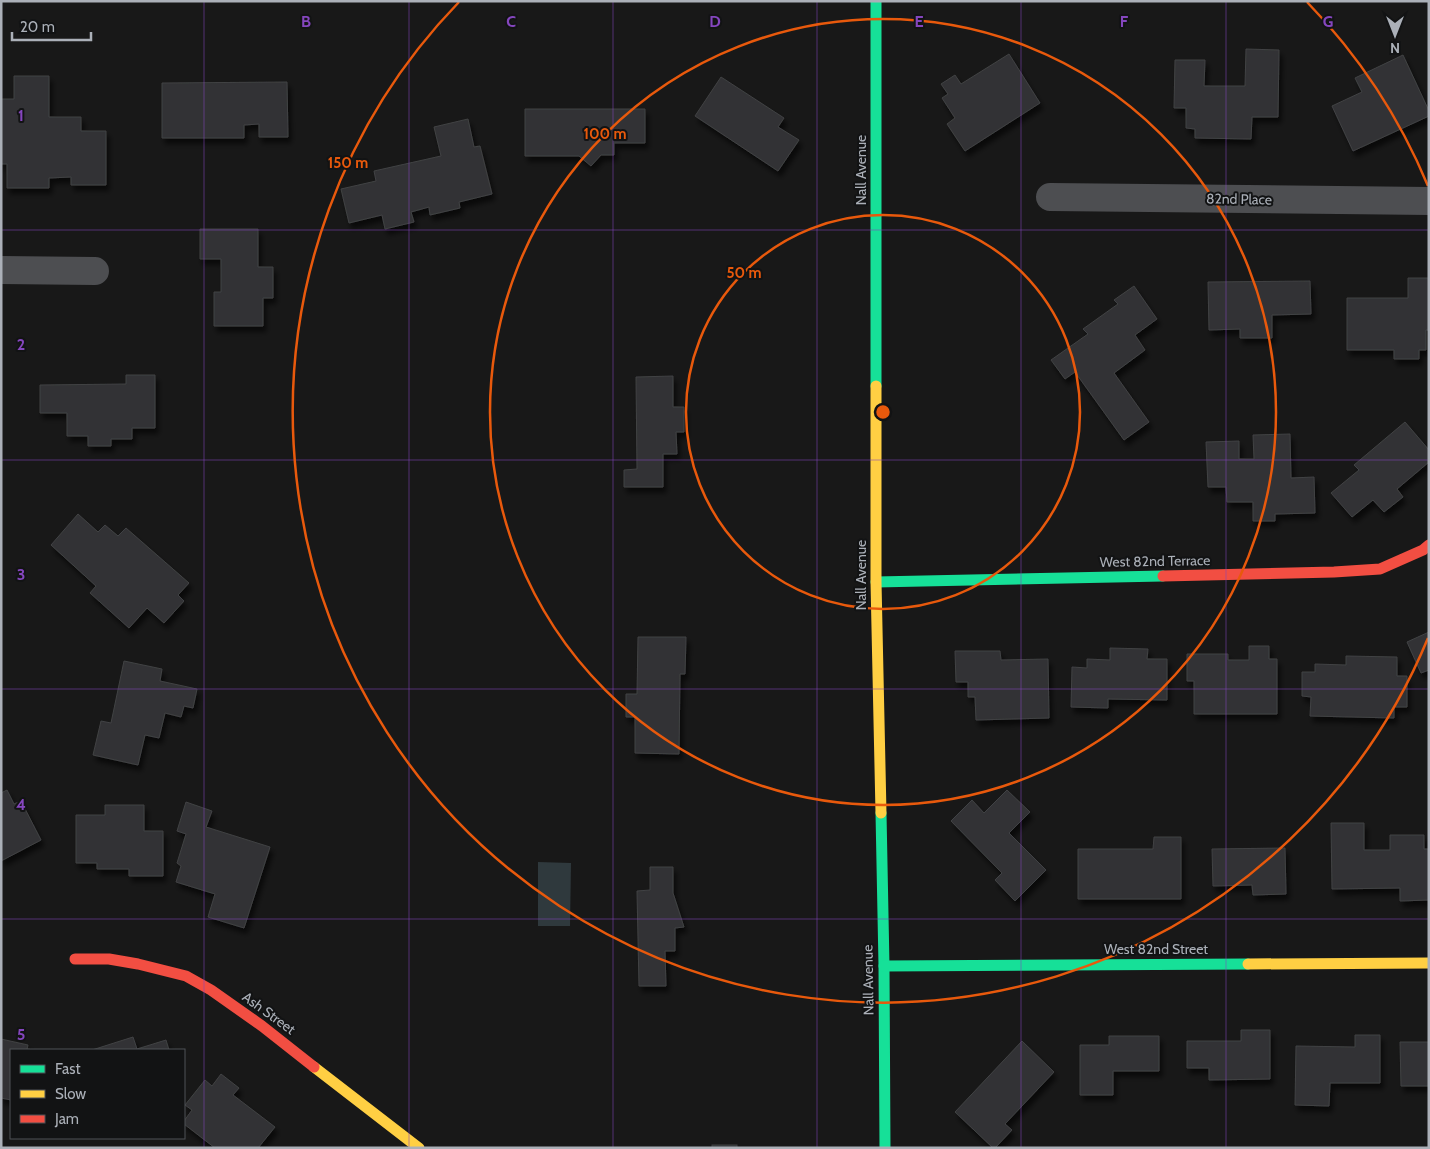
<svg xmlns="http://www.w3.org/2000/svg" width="1430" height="1149" font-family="Cabin,sans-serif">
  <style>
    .water { fill: #2f393d }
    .building { fill: #323334; stroke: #414244; filter: url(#shadow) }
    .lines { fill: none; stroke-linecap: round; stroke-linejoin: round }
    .street { stroke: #4d4e51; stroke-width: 28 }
    .fast { stroke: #16e098; stroke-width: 11 }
    .slow { stroke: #ffcf43; stroke-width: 11 }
    .jam { stroke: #f24e42; stroke-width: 11 }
    .grid { fill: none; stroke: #8546be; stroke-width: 1; stroke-opacity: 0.55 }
    .ring { fill: none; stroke: #e8590c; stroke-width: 2.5 }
    .labels { text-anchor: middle; stroke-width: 4; stroke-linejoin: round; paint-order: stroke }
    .street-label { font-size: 14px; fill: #abb0b8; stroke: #121314 }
    .grid-label { font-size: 16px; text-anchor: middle; font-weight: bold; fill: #8546be; stroke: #121314; stroke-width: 4; stroke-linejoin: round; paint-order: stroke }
    .centre { fill: #e8590c; stroke: #121314; stroke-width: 2.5 }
    .ring-label { font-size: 15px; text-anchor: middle; font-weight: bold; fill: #e8590c; stroke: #121314; stroke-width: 4; stroke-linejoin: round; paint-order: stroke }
  </style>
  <defs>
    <filter id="shadow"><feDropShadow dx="3" dy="5.5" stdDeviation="2.5" flood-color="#0009"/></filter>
  </defs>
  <rect width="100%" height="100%" fill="#181818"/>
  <polygon class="water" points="538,862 571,863 570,926 538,926"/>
  <g class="building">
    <polygon points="1246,49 1279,50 1278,117 1252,117 1251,139 1195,138 1195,129 1186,128 1186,108 1174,108 1175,60 1205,60 1204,86 1245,86"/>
    <polygon points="1009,54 1040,103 965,151 947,124 955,118 942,98 948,94 941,84 955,75 961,84"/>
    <polygon points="1403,55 1429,111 1429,116 1353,151 1332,106 1362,92 1355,78"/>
    <polygon points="14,76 49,76 49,117 81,117 81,131 106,131 106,185 71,185 71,177 49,178 49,188 7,188 7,164 1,164 1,99 14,99"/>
    <polygon points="721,77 784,118 778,127 799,140 778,171 695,116"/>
    <polygon points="287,82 288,137 259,137 259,124 244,125 244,138 162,138 162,83"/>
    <polygon points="525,109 645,109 645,143 614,143 614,155 601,155 591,166 579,156 525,156"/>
    <polygon points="468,119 474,147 480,146 492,194 459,202 460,208 430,215 429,207 411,212 414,222 385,229 382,215 349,223 341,189 376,181 374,171 441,156 434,127"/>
    <polygon points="200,229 258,229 258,267 273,267 273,298 263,298 263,326 214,326 214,292 221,292 221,259 200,259"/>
    <polygon points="1408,278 1429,278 1429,330 1426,330 1426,350 1419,350 1419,359 1394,359 1394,350 1347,350 1347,298 1408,298"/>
    <polygon points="1310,281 1311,314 1272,315 1272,338 1240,338 1240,329 1209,330 1208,282"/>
    <polygon points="1134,286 1157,319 1135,335 1145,350 1114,373 1149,422 1124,440 1075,372 1065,379 1051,360 1088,334 1083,329 1118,304 1114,300"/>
    <polygon points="126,375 155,375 155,428 132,428 132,439 111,439 111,446 88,446 88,436 67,436 67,413 40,413 40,385 126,384"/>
    <polygon points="673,376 673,407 684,407 684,432 676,432 677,454 663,454 663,487 624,487 624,470 637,469 636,377"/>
    <polygon points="1405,422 1429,450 1429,462 1397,489 1403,497 1384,512 1373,500 1352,517 1331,493 1359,470 1354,465"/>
    <polygon points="1290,434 1291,478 1314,477 1315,513 1275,514 1275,521 1253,521 1253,502 1227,502 1226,487 1208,487 1206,442 1239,441 1239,459 1254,459 1253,435"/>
    <polygon points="78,514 98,532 105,525 118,536 126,528 189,583 178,595 184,601 164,623 147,608 129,628 90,593 96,586 51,545"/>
    <polygon points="1429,632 1429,670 1421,673 1407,642"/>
    <polygon points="638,637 686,637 685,674 680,674 679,754 635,753 635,717 626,717 626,694 637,694"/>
    <polygon points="1249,646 1269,646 1269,659 1277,659 1277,714 1194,714 1194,681 1187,681 1187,654 1228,654 1228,660 1249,660"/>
    <polygon points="1110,648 1148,649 1147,659 1167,659 1167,700 1108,699 1108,708 1071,707 1072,667 1087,668 1087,659 1110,660"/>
    <polygon points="955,651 1000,651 1001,660 1048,659 1049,718 976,720 975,697 968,697 968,682 956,682"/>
    <polygon points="1346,656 1397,657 1397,676 1407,676 1407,707 1394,707 1394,718 1310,716 1311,697 1302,696 1302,672 1315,672 1315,664 1346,665"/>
    <polygon points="124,661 162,669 160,681 197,689 193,708 184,706 181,717 165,713 159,738 145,735 138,765 93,755 101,721 111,723"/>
    <polygon points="7,790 14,804 21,801 41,840 1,861 1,793"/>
    <polygon points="1007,790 1030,812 1009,833 1046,870 1015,901 995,880 1002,873 951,821 972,800 984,813"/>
    <polygon points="186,802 212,811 206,827 270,847 244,928 208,917 215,894 176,882 181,866 177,863 186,834 177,831"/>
    <polygon points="105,805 144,805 144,831 163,831 163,876 129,876 129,869 97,869 97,863 76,863 76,815 105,815"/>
    <polygon points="1331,823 1364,823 1364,850 1390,850 1390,835 1424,835 1424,849 1429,849 1429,900 1400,901 1400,888 1332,889"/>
    <polygon points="1154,837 1181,837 1181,899 1078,899 1078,849 1153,849"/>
    <polygon points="1285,848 1286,894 1253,895 1252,885 1213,886 1212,849"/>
    <polygon points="650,867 673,867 673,893 684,927 675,928 675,951 665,951 666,986 639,986 637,891 650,890"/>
    <polygon points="1241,1030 1270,1030 1270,1079 1209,1080 1209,1068 1187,1068 1187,1041 1241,1041"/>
    <polygon points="1355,1035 1380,1035 1380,1083 1330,1083 1329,1106 1295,1105 1296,1046 1355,1047"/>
    <polygon points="1109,1036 1159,1036 1159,1071 1113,1071 1113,1095 1080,1095 1080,1045 1109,1045"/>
    <polygon points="133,1037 137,1049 166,1040 169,1050 92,1050"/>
    <polygon points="1,1039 28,1045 27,1049 34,1050 11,1050 11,1100 1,1098"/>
    <polygon points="1022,1041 1054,1072 1005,1124 1012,1130 995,1148 993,1148 955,1112"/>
    <polygon points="1400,1042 1429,1042 1429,1086 1401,1086"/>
    <polygon points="221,1074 239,1088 233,1095 275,1127 258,1148 215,1148 184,1124 184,1121 192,1110 185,1105 205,1080 212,1086"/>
    <rect x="712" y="1145" width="25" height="3"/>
  </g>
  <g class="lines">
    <g class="street">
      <polyline points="1050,197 1429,201"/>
      <polyline points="1,270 95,271"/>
    </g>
    <g class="fast">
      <polyline points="876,1 876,386"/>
      <polyline points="876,582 1163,576"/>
      <polyline points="881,813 884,966 885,1148"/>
      <polyline points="884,966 1248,964"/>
    </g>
    <g class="slow">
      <polyline points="876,386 876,582 881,813"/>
      <polyline points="1248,964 1429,963"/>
      <polyline points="314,1067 419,1148"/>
    </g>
    <g class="jam">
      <polyline points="1163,576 1334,572 1380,569 1423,550 1429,545"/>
      <polyline points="75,959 109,959 138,964 186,976 211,990 262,1026 314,1067"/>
    </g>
  </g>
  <path class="grid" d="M204 1V1148M409 1V1148M613 1V1148M817 1V1148M1021 1V1148M1226 1V1148M1 230H1429M1 460H1429M1 689H1429M1 919H1429"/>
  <g class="ring">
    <circle cx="883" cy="412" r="197"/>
    <circle cx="883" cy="412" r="393"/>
    <path d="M1428 638A590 590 0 1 1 459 2M1307 2A590 590 0 0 1 1428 186"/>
  </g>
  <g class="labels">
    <g class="street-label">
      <text transform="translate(861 170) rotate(-90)" y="5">Nall Avenue</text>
      <text transform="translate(1239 199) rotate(1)" y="5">82nd Place</text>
      <text transform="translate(1155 561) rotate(-1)" y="5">West 82nd Terrace</text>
      <text transform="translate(861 575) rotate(-90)" y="5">Nall Avenue</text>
      <text x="1156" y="954">West 82nd Street</text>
      <text transform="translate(868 980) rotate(-91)" y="5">Nall Avenue</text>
      <text transform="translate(269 1013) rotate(36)" y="5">Ash Street</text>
    </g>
  </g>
  <g class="grid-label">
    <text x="306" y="27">B</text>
    <text x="511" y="27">C</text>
    <text x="715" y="27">D</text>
    <text x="919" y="27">E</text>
    <text x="1124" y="27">F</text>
    <text x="1328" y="27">G</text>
    <text x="21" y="121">1</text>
    <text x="21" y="350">2</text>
    <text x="21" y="580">3</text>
    <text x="21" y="810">4</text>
    <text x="21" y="1040">5</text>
  </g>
  <circle cx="883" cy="412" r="8" class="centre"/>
  <g class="ring-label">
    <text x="605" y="139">100 m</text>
    <text x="348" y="168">150 m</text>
    <text x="744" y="278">50 m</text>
  </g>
  <rect width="1430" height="1149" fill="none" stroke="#abb0b8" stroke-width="5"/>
  <rect x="10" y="1049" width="175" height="90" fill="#121314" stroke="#4f5256"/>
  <rect x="20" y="1065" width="25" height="8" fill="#16e098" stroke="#4f5256"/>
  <text x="55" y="1074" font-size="15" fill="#abb0b8">Fast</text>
  <rect x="20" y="1090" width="25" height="8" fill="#ffcf43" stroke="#4f5256"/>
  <text x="55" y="1099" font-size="15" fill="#abb0b8">Slow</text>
  <rect x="20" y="1115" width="25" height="8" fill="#f24e42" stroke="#4f5256"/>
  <text x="55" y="1124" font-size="15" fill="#abb0b8">Jam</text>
  <g transform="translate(1395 35) rotate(180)" stroke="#121314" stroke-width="4" paint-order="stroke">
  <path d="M0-4L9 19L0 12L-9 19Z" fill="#abb0b8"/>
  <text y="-8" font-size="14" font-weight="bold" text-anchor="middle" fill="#abb0b8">N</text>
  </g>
  <path d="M12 32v8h79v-8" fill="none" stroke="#abb0b8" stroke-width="2.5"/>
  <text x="20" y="32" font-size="15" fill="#abb0b8" stroke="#121314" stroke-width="4" paint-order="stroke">20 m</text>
</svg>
